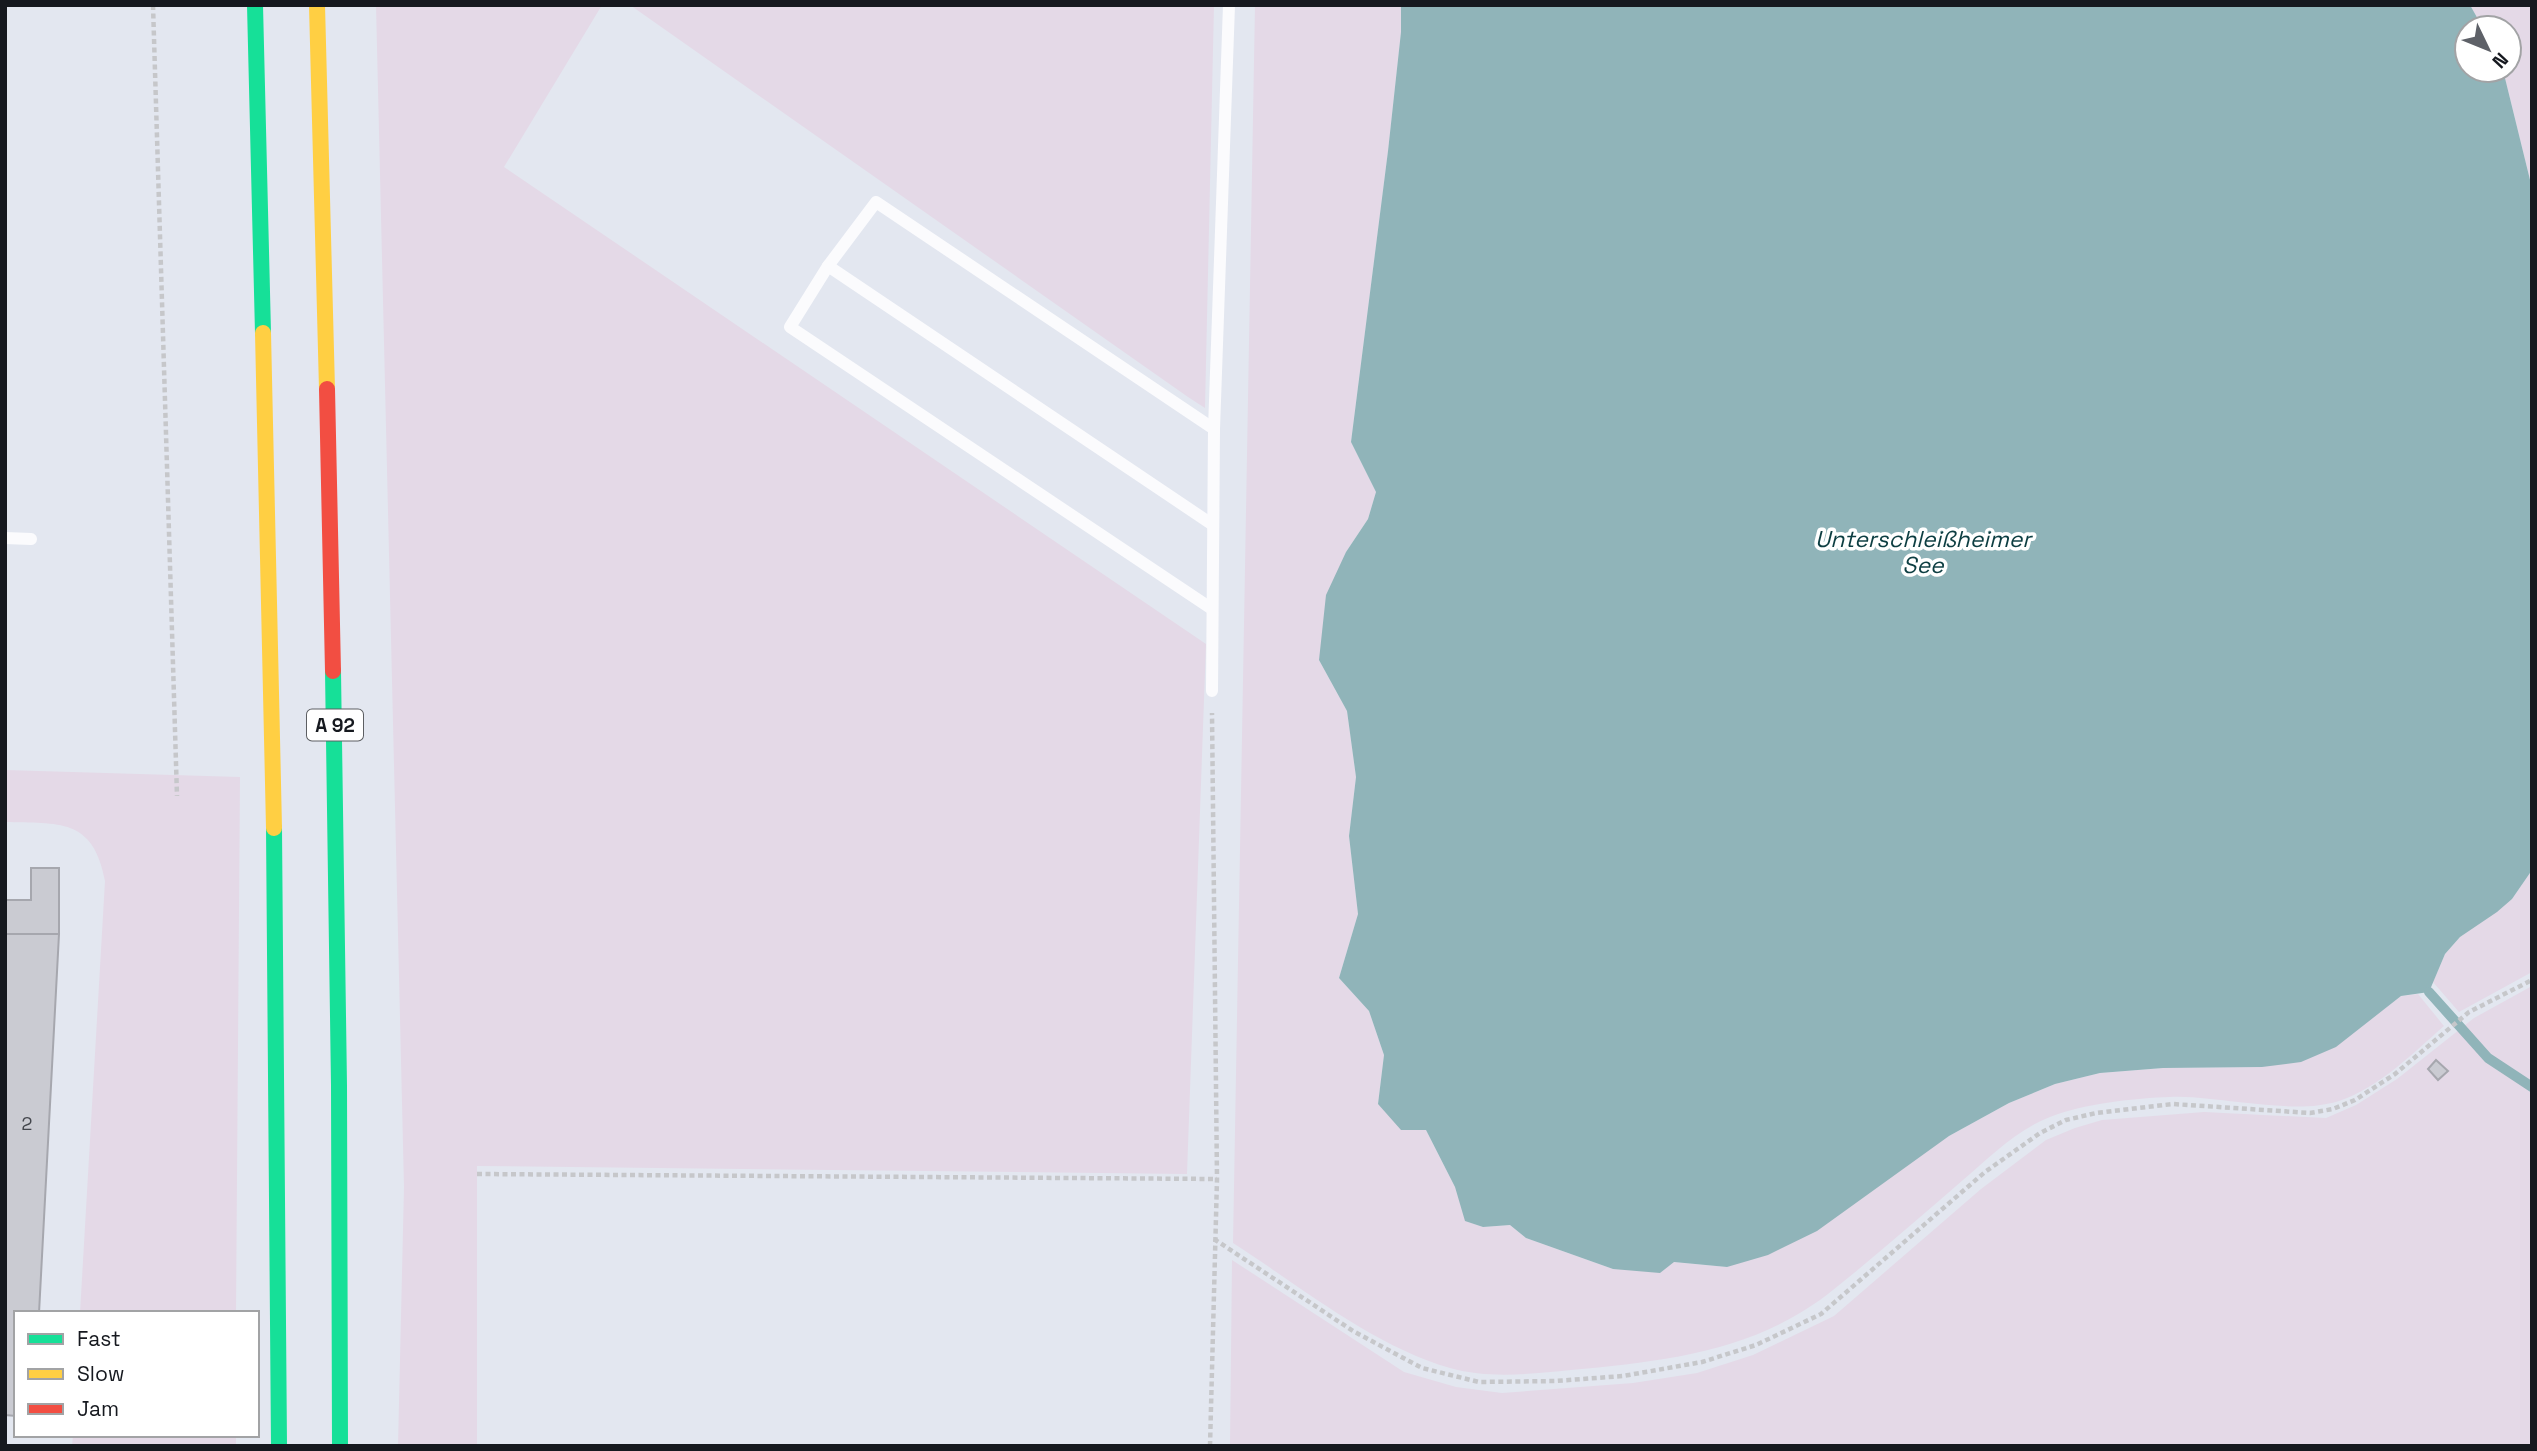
<svg xmlns="http://www.w3.org/2000/svg" width="2537" height="1451" font-family="'Space Grotesk',sans-serif">
  <style>
    .green { fill: #e4d9e7 }
    .water { fill: #90b4b9 }
    .lines { fill: none; stroke-linecap: round; stroke-linejoin: round }
    .stream { stroke: #90b4b9; stroke-width: 10 }
    .building { fill: #cacbd2; stroke: #a6a7ae; stroke-width: 2 }
    .path { stroke: #c6c7ca; stroke-width: 4.5; stroke-dasharray: 5 3.5; stroke-linecap: butt }
    .lane { stroke: #fbfbfd; stroke-width: 12 }
    .fast { stroke: #16e098; stroke-width: 16 }
    .slow { stroke: #ffcf43; stroke-width: 16 }
    .jam { stroke: #f24e42; stroke-width: 16 }
    .labels { text-anchor: middle; stroke-width: 7; stroke-linejoin: round; paint-order: stroke }
    .number-label { font-size: 18px; fill: #43464c }
    .shield { fill: #fff; stroke: #5c5e62; stroke-width: 2 }
    .shield-label { font-size: 19px; font-weight: bold; fill: #16191f }
    .water-label { font-size: 23px; font-style: italic; fill: #0d3e42; stroke: #fff }
  </style>
  <rect width="100%" height="100%" fill="#e3e7f0"/>
  <g class="green">
    <polygon points="376,5 602,5 504,167 1206,644 1187,1174 477,1166 477,1446 398,1446 404,1187"/>
    <polygon points="630,5 1214,5 1205,408 1188,397"/>
    <path d="M1255 5H1401V32L1388 151 1351 442 1376 492 1368 519 1346 552 1319 660 1347 711 1356 777 1349 836 1358 914 1339 978 1369 1011 1384 1055 1378 1104 1426 1130 1455 1187 1466 1221 1483 1227 1510 1225 1526 1238 1613 1269 1673 1262 1727 1267 1912 1160 1949 1136 2009 1103 2055 1084 2100 1073 2163 1068 2262 1067 2359 1027 2401 996 2418 994 2444 1026C2412 1054 2380 1087 2339 1101 2307 1111 2271 1105 2238 1102 2216 1100 2193 1096 2170 1097 2137 1098 2081 1104 2050 1117 2016 1130 1990 1157 1963 1180 1920 1217 1877 1255 1833 1290 1756 1352 1665 1361 1571 1370 1530 1374 1490 1379 1450 1368 1373 1346 1300 1286 1233 1243Z"/>
    <polygon points="2470,5 2532,5 2532,188 2503,70 2509,70 2509,28 2483,28"/>
    <path d="M5 770 240 777 236 1313H80L105 881C93 817 59 824 5 822Z"/>
    <polygon points="2532,870 2532,972 2459,1012 2433,982 2445,954 2460,937 2512,899"/>
    <polygon points="2532,986 2532,1446 1230,1446 1232,1260 1404,1372 1456,1387 1502,1393 1633,1383 1697,1373 1753,1355 1834,1316 1981,1189 2046,1140 2075,1128 2102,1120 2204,1112 2326,1118 2356,1105 2397,1079 2474,1018"/>
    <polygon points="73,1435 236,1435 236,1446 72,1446"/>
  </g>
  <polygon class="water" points="1401,5 2470,5 2483,28 2467,28 2467,70 2503,70 2532,188 2532,870 2512,899 2497,912 2460,937 2445,954 2429,992 2401,996 2336,1047 2301,1062 2262,1067 2163,1068 2100,1073 2055,1084 2009,1103 1949,1136 1817,1231 1768,1255 1727,1267 1674,1262 1660,1273 1613,1269 1526,1238 1510,1225 1483,1227 1465,1221 1455,1187 1426,1130 1401,1130 1378,1104 1384,1055 1369,1011 1339,978 1358,914 1349,836 1356,777 1347,711 1319,660 1326,595 1346,552 1368,519 1376,492 1351,442 1388,151 1401,32"/>
  <g class="lines">
    <polyline class="stream" points="2429,992 2488,1058 2532,1087"/>
  </g>
  <g class="building">
    <polygon points="31,868 59,868 59,934 5,934 5,900 31,900"/>
    <polygon points="5,934 59,934 39,1313 16,1313 16,1416 5,1415"/>
    <polygon points="2436,1060 2448,1071 2438,1080 2428,1069"/>
  </g>
  <g class="lines">
    <g class="path">
      <polyline points="153,5 177,796"/>
      <polyline points="477,1174 1217,1179"/>
      <polyline points="1214,1239 1353,1331 1422,1368 1479,1382 1556,1381 1623,1376 1702,1362 1756,1345 1821,1314 1985,1172 2040,1133 2066,1120 2096,1113 2173,1104 2310,1113 2333,1109 2355,1100 2395,1074 2469,1012 2532,980"/>
      <polyline points="1210,1446 1217,1179 1212,713"/>
    </g>
    <g class="lane">
      <polyline points="828,266 1213,525"/>
      <polyline points="5,538 31,539"/>
      <polyline points="1212,609 790,327 828,266 876,202 1214,429"/>
      <polyline points="1212,691 1214,429 1229,5"/>
    </g>
    <g class="fast">
      <polyline points="255,5 263,333"/>
      <polyline points="333,671 339,1085 340,1446"/>
      <polyline points="274,828 279,1446"/>
    </g>
    <g class="slow">
      <polyline points="317,5 327,389"/>
      <polyline points="263,333 274,828"/>
    </g>
    <polyline class="jam" points="327,389 333,671"/>
  </g>
  <g class="labels">
    <g class="number-label">
      <text x="27" y="1130">2</text>
    </g>
    <rect class="shield" x="307" y="709.5" width="56" height="31" rx="5"/>
    <g class="shield-label">
      <text x="335" y="732">A 92</text>
    </g>
    <g class="water-label">
      <text x="1923" y="547">Unterschleißheimer<tspan x="1923" dy="26">See</tspan></text>
    </g>
  </g>
  <rect width="2537" height="1451" fill="none" stroke="#16191f" stroke-width="14"/>
  <rect x="14" y="1311" width="245" height="126" fill="#ffffff" stroke="#a2a3a5" stroke-width="2"/>
  <rect x="28" y="1334" width="35" height="10" fill="#16e098" stroke="#a2a3a5" stroke-width="2"/>
  <text x="77" y="1346" font-size="21" fill="#16191f">Fast</text>
  <rect x="28" y="1369" width="35" height="10" fill="#ffcf43" stroke="#a2a3a5" stroke-width="2"/>
  <text x="77" y="1381" font-size="21" fill="#16191f">Slow</text>
  <rect x="28" y="1404" width="35" height="10" fill="#f24e42" stroke="#a2a3a5" stroke-width="2"/>
  <text x="77" y="1416" font-size="21" fill="#16191f">Jam</text>
  <g transform="translate(2488 49) rotate(133)"><circle r="33" fill="#ffffff" stroke="#a2a3a5" stroke-width="2"/>
  <path d="M0-5L12 26L0 18L-12 26Z" fill="#5e6168"/>
  <text y="-10" font-size="19" font-weight="bold" text-anchor="middle" fill="#16191f">N</text>
  </g>
</svg>
